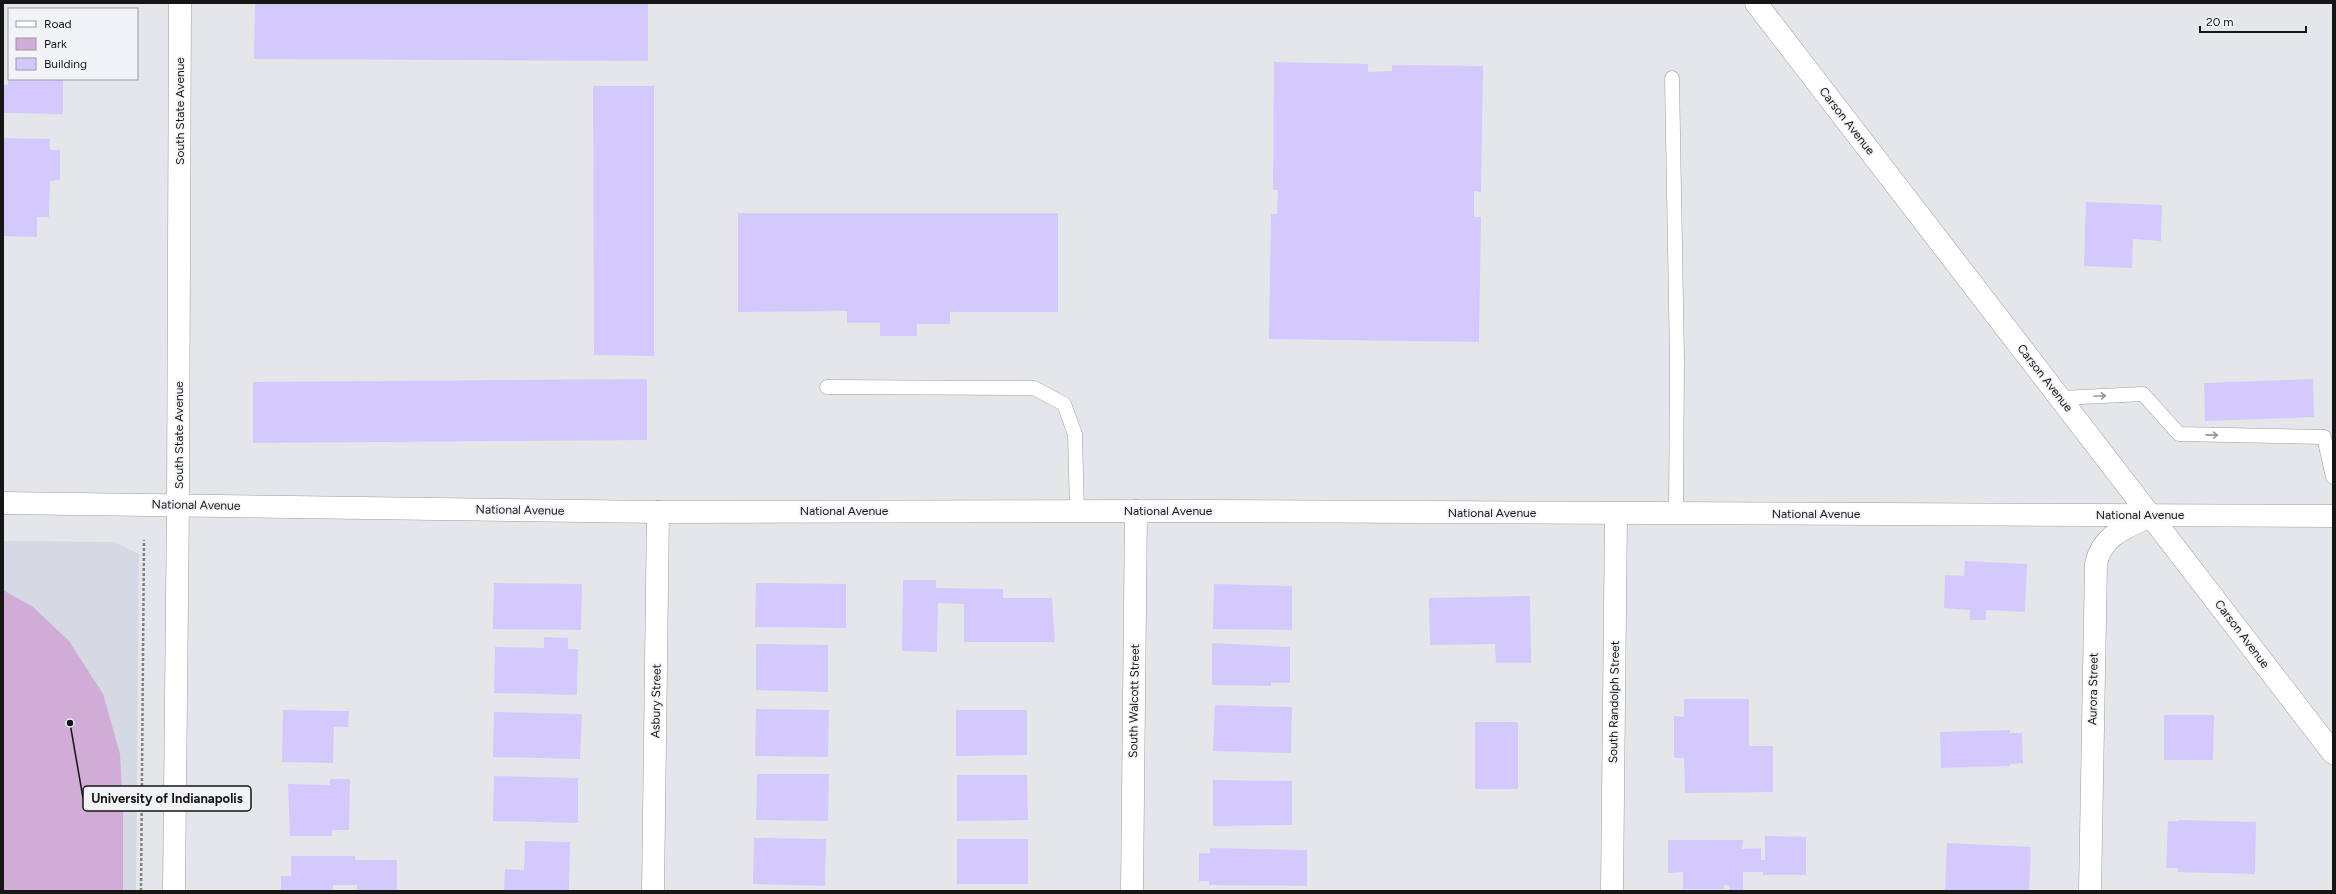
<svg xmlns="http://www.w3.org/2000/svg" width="2336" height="894" font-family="Figtree,sans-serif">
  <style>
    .built { fill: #d5d9e3 }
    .green { fill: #d0acd6 }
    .building { fill: #d4c9fd }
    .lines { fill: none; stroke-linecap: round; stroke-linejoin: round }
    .lane-casing { stroke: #9b9c9f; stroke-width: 15 }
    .street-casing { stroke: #9b9c9f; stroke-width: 23 }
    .secondary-casing { stroke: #9b9c9f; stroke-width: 23 }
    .path { stroke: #818183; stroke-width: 2.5; stroke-dasharray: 3 2; stroke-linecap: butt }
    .lane { stroke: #fff; stroke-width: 14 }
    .street { stroke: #fff; stroke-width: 22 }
    .secondary { stroke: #fff; stroke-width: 22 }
    .oneway { stroke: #969697 }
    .labels { text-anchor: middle; stroke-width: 3; stroke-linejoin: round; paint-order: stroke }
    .street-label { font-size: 12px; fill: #161617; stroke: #f2f3f7 }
    .leader { fill: none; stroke: #161617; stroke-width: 1.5 }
    .callout-dot { fill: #161617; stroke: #f2f3f7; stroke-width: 1.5 }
    .callout { fill: #f2f3f7; stroke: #161617; stroke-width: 1.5 }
    .callout-label { font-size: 13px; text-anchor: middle; font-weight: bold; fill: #161617 }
  </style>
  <rect width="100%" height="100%" fill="#e5e6e9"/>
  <polygon class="built" points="3,541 114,542 139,554 136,891 3,891"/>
  <polygon class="green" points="3,590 33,607 69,641 103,694 120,754 123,812 123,891 3,891"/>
  <g class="building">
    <polygon points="255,3 648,3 648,61 254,59"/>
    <polygon points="1274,62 1368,64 1368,72 1392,71 1392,65 1483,66 1481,192 1474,191 1474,217 1481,217 1479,342 1269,339 1271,214 1277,214 1278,190 1273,190"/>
    <polygon points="8,79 63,79 63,114 3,113 3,85 8,85"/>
    <polygon points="593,86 654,86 654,356 594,355"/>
    <polygon points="3,138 50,139 50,150 60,150 60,180 50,181 49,217 37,217 37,237 3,236"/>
    <polygon points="2086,202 2162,205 2161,241 2133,239 2132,268 2084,266"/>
    <polygon points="738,213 1058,213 1058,312 950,312 950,324 917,324 917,336 880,336 880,323 847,323 847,311 738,312"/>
    <polygon points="647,379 647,440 253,443 253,382"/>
    <polygon points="2313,379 2314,417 2205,421 2204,383"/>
    <polygon points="1965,561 2027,564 2025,612 1986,610 1986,620 1970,620 1970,610 1944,608 1945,575 1964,576"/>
    <polygon points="903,580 936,580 936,588 1003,589 1003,598 1052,598 1055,642 964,642 964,604 938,603 937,652 902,651"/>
    <polygon points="494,583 582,584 581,630 493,629"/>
    <polygon points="756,583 846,584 846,628 755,627"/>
    <polygon points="1214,584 1292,586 1292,630 1213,629"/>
    <polygon points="1530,596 1531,663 1496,663 1495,644 1430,645 1429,598"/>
    <polygon points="544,637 568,638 568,649 578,649 577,695 494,693 495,647 544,648"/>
    <polygon points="1212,643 1290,647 1290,683 1271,683 1271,686 1212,685"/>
    <polygon points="756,644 828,645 828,692 756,690"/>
    <polygon points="1684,699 1749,699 1749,746 1773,746 1773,792 1685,793 1684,758 1674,758 1674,716 1684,717"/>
    <polygon points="1215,705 1292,707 1291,753 1213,751"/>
    <polygon points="756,709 829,710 828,757 755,756"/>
    <polygon points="283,710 349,711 348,727 334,727 333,763 282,762"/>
    <polygon points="956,710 1027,710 1027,755 956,756"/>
    <polygon points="494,712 582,714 580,759 493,757"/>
    <polygon points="2164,715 2214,715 2213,760 2164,760"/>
    <rect x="1475" y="722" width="43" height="67"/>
    <polygon points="2010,730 2010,733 2022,733 2023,763 2010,764 2010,766 1941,768 1940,732"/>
    <polygon points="757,774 829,774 828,821 756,820"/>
    <polygon points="957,775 1027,775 1028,820 957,821"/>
    <polygon points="494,776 578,778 578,823 493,821"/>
    <polygon points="330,779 350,779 349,830 332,830 332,836 290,836 288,784 330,785"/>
    <polygon points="1213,780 1292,781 1292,825 1213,826"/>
    <polygon points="2179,820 2256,822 2255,874 2178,872 2178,868 2166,868 2168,821 2179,821"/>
    <polygon points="1765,836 1806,837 1806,875 1763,875 1763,872 1743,872 1743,891 1730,891 1730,886 1724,885 1724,889 1683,889 1683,872 1668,873 1668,840 1743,840 1742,849 1761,848 1761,860 1765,860"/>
    <polygon points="754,838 826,839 825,886 753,884"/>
    <rect x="957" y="839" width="71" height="45"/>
    <polygon points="525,841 570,842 569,891 504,891 505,869 524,870"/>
    <polygon points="1947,843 2031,847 2029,891 1945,891"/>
    <polygon points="1210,848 1307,850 1307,886 1209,885 1209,881 1199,881 1199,853 1210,853"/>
    <polygon points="291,856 355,856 355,860 397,860 397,891 357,891 357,885 333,885 333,891 281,891 281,876 291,876"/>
  </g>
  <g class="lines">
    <defs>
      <g id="lane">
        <polyline points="1672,78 1677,360 1676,513"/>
        <polyline points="827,387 1034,388 1064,404 1075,434 1077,511"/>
        <polyline points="2061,398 2143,394 2179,434 2324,437 2333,477"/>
      </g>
      <g id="street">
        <polyline points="3,503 658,512 1207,511 2333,516"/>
        <polyline points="174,891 178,505 180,3"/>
        <polyline points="653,891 658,512"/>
        <polyline points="1132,891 1136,511"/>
        <polyline points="1612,891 1616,514"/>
        <path d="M2090 891 2096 564C2102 536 2123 529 2146 518"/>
      </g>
      <polyline id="secondary" points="1756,3 2333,753"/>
    </defs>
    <use href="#lane" class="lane-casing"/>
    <use href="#street" class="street-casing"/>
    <use href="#secondary" class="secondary-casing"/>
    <polyline class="path" points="141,891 144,540"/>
    <use href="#lane" class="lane"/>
    <use href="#street" class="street"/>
    <use href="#secondary" class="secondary"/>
  </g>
  <defs><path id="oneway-shaft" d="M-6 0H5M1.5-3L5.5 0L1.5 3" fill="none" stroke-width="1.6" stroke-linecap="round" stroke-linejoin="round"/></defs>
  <g class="oneway">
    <use href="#oneway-shaft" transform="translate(2100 396) rotate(-3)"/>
    <use href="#oneway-shaft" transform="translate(2212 435) rotate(1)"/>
  </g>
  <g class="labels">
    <g class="street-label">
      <text transform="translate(180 111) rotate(-90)" y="4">South State Avenue</text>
      <text transform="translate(1847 121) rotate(52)" y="4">Carson Avenue</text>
      <text transform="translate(2045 378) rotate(52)" y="4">Carson Avenue</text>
      <text transform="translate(179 435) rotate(-90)" y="4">South State Avenue</text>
      <text transform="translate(196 505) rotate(1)" y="4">National Avenue</text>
      <text transform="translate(520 510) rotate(1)" y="4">National Avenue</text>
      <text x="844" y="515">National Avenue</text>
      <text x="1168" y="515">National Avenue</text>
      <text x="1492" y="517">National Avenue</text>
      <text x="1816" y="518">National Avenue</text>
      <text x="2140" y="519">National Avenue</text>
      <text transform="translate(2242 634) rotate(53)" y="4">Carson Avenue</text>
      <text transform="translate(2093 689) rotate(-89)" y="4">Aurora Street</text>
      <text transform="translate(656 701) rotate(-89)" y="4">Asbury Street</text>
      <text transform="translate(1134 701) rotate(-89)" y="4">South Walcott Street</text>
      <text transform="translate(1614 702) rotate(-89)" y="4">South Randolph Street</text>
    </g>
  </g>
  <path class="leader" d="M70 723L83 798"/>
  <circle class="callout-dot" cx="70" cy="723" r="4"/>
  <rect class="callout" x="83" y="786" width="168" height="25" rx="4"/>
  <g class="callout-label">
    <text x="167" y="803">University of Indianapolis</text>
  </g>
  <rect width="2336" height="894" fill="none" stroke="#161617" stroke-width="8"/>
  <rect x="8" y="8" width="130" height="72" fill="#f2f3f7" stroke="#9a9b9d"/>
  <rect x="16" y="21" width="20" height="6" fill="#ffffff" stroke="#9a9b9d"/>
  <text x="44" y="28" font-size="12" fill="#161617">Road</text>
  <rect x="16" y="38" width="20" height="12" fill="#d0acd6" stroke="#9a9b9d"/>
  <text x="44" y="48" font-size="12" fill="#161617">Park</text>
  <rect x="16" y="58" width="20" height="12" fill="#d4c9fd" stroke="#9a9b9d"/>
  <text x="44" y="68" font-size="12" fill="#161617">Building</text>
  <path d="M2200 26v6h106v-6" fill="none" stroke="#161617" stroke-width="2"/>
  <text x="2206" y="26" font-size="12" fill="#161617" stroke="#f2f3f7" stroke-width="3" paint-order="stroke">20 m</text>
</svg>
